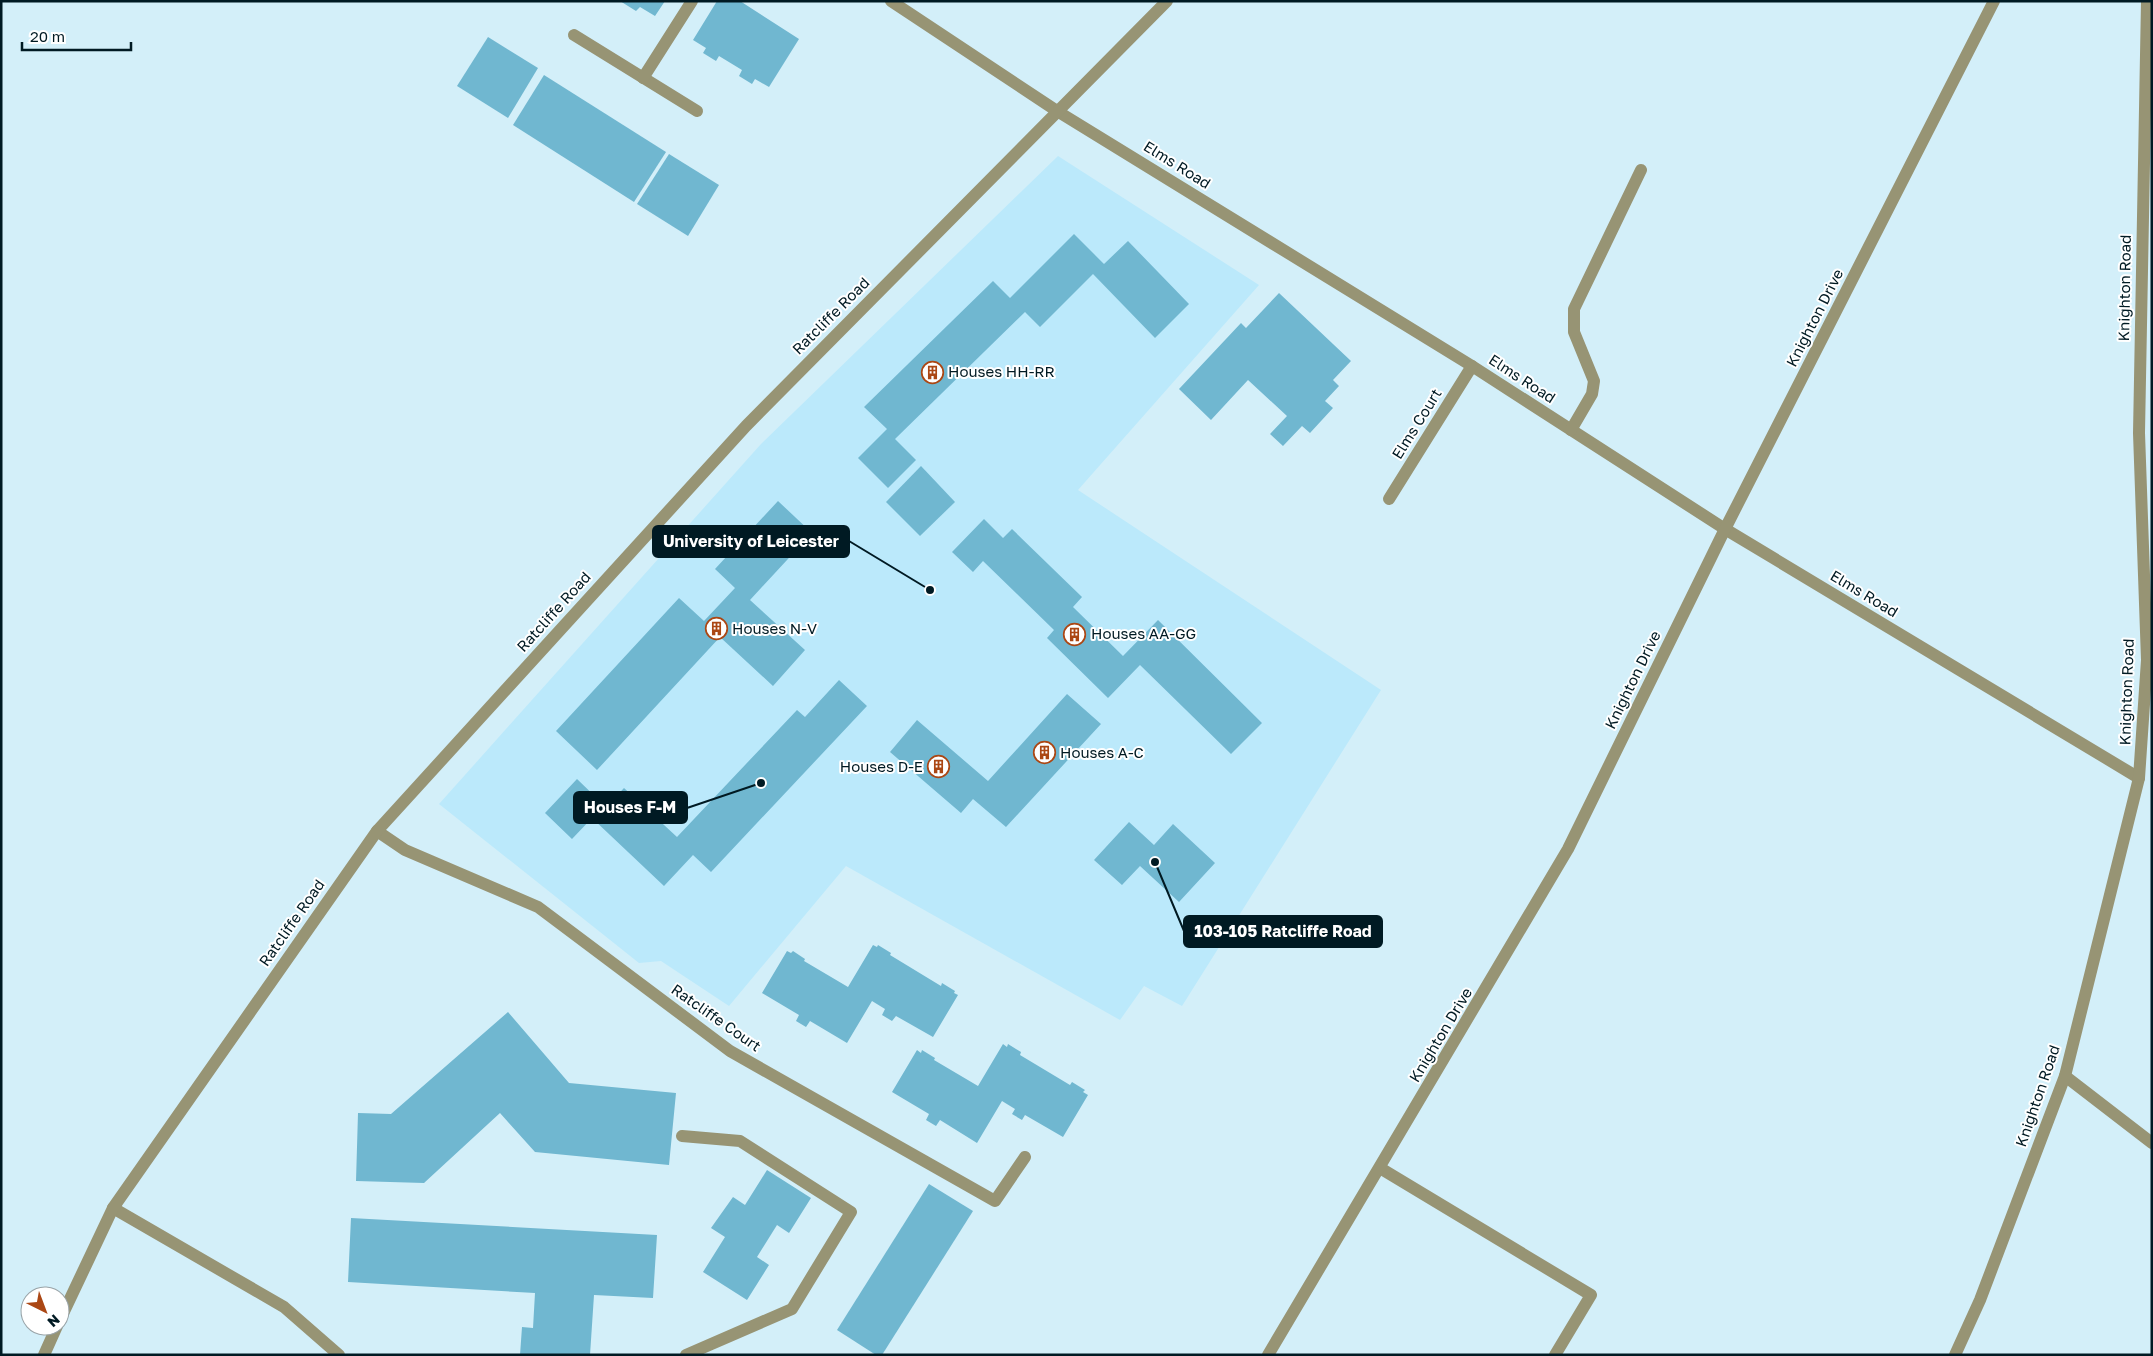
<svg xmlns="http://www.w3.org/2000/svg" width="2153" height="1356" font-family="'Golos Text',sans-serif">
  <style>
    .built { fill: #bbe9fb }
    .building { fill: #70b7d0 }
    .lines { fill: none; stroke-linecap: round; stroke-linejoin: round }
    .minor { stroke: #979474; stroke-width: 12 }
    .labels { text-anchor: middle; stroke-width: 4; stroke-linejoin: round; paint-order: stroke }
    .street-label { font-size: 15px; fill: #001a23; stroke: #fff }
    .poi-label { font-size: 15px; fill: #001a23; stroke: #fff; text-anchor: start }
    .leader { fill: none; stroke: #001a23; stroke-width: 2 }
    .callout-dot { fill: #001a23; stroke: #fff; stroke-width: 2 }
    .callout { fill: #001a23; stroke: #001a23; stroke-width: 2 }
    .callout-label { font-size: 16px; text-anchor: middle; font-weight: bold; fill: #fff }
  </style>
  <rect width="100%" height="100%" fill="#d3eff9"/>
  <polygon class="built" points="1058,156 1259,285 1078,490 1381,690 1182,1006 1144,986 1120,1020 846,866 729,1006 661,961 639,963 439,804 761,444"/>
  <g class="building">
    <polygon points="620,1 665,1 655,16 640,7 636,11"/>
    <polygon points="717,1 740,1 799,39 769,87 755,79 752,84 739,76 742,70 719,56 716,61 703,53 706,48 693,40"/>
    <polygon points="488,37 538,68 508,118 457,86"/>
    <polygon points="544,75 666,152 634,202 513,125"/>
    <polygon points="669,154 719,185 688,236 637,204"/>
    <polygon points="1074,234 1104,264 1128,241 1189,304 1155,338 1093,274 1040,327 1025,312 895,439 916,460 888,488 858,458 887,429 864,407 993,281 1010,298"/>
    <polygon points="1279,293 1351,361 1333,380 1339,386 1325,401 1333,408 1310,433 1302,426 1283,446 1270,434 1287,416 1248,380 1211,420 1179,389 1241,323 1246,328"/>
    <polygon points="921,466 955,502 920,536 886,502"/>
    <polygon points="778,501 812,533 750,600 805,650 773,686 720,637 597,770 556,731 679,598 704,621 735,588 715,569"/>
    <polygon points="984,519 1003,538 1012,529 1082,597 1073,607 1123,656 1158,620 1262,723 1231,754 1140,665 1108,698 1047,638 1054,630 983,561 973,572 952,552"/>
    <polygon points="839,680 867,706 711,872 693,855 664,886 592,818 572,839 545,813 577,779 606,807 624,788 677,837 797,710 805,717"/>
    <polygon points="1067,694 1101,724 1006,827 973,799 961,813 890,752 917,720 988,781"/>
    <polygon points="1129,822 1154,845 1173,824 1215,863 1179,902 1140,866 1122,885 1094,860"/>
    <polygon points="873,945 877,947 878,945 891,953 890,955 941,986 942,983 955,991 954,993 958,995 933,1037 896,1016 892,1021 882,1015 885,1009 872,1001 847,1043 810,1021 806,1027 796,1021 799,1015 762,993 787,951 791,953 793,951 805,959 804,961 848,987"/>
    <polygon points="508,1012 569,1083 676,1093 669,1165 535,1152 500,1113 424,1183 356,1181 358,1113 391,1114"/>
    <polygon points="1003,1044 1007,1047 1008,1044 1021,1052 1020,1055 1070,1085 1072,1082 1085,1090 1083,1092 1088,1095 1063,1137 1025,1115 1022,1120 1012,1114 1015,1109 1002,1101 977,1143 940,1120 936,1126 926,1120 929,1114 892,1092 917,1050 921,1053 922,1050 935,1058 934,1060 978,1086"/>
    <polygon points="767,1170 811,1198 789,1233 777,1225 757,1257 769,1265 747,1300 703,1272 725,1237 711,1228 733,1197 745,1205"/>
    <polygon points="929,1184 973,1211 882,1355 876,1355 837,1330"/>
    <polygon points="351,1218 657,1235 653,1298 594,1295 590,1355 520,1355 522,1327 533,1328 535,1293 348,1282"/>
  </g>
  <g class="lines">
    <g class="minor">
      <polyline points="891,1 1057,111 1472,366 1725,529 2139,778"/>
      <polyline points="574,35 697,111"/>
      <polyline points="643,78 692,1"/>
      <polyline points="1571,430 1592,394 1594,381 1574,332 1574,309 1641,170"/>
      <polyline points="1389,499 1472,366"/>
      <polyline points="377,831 405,850 538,907 730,1051 995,1201 1025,1157"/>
      <polyline points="2065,1076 2152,1143"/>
      <polyline points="682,1136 740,1141 851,1212 792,1309 686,1355"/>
      <polyline points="1380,1168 1591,1295 1555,1355"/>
      <polyline points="113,1208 284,1307 339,1355"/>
      <polyline points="60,1320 113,1208 377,831 746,426 1167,1"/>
      <polyline points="44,1355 57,1326"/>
      <polyline points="1268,1355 1568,849 1725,529 1994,1"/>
      <polyline points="1955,1355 1980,1300 2065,1076 2139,778 2147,660 2139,433 2147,1"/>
    </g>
  </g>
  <defs>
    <symbol id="building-ring" viewBox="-11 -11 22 22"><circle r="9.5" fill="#fff" stroke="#ab4714" stroke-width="1.5"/><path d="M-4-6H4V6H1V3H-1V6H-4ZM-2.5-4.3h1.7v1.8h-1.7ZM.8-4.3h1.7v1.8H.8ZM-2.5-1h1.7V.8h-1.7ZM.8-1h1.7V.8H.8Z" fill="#ab4714"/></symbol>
  </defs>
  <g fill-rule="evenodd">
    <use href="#building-ring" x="920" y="360" width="25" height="25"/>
    <use href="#building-ring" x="704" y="616" width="25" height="25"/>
    <use href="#building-ring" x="1062" y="622" width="25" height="25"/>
    <use href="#building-ring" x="1032" y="740" width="25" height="25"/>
    <use href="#building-ring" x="926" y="754" width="25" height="25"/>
  </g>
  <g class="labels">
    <g class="street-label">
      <text transform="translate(1177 165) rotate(32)" y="5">Elms Road</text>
      <text transform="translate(2125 288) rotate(-89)" y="5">Knighton Road</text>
      <text transform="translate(831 316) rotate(-45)" y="5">Ratcliffe Road</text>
      <text transform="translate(1815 318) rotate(-63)" y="5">Knighton Drive</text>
      <text transform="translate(1522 379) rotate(33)" y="5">Elms Road</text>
      <text transform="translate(1417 424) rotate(-58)" y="5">Elms Court</text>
      <text transform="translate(1864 594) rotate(31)" y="5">Elms Road</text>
      <text transform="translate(554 612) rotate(-48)" y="5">Ratcliffe Road</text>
      <text transform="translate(1633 680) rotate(-64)" y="5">Knighton Drive</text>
      <text transform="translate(2127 692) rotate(-88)" y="5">Knighton Road</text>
      <text transform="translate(292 923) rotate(-55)" y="5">Ratcliffe Road</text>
      <text transform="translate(716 1018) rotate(35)" y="5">Ratcliffe Court</text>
      <text transform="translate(1441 1035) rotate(-59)" y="5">Knighton Drive</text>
      <text transform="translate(2038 1096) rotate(-71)" y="5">Knighton Road</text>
    </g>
    <g class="poi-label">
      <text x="948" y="377">Houses HH-RR</text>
      <text x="732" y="634">Houses N-V</text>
      <text x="1091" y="639">Houses AA-GG</text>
      <text x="1060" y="758">Houses A-C</text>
      <text x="923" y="772" text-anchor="end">Houses D-E</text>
    </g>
  </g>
  <path class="leader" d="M930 590L849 541M761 783L687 808M1155 862L1184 931"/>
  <g class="callout-dot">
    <circle cx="930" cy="590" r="5"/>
    <circle cx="761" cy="783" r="5"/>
    <circle cx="1155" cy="862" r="5"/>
  </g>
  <g class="callout">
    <rect x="653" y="526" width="196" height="31" rx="5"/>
    <rect x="574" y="792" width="113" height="31" rx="5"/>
    <rect x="1184" y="916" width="198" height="31" rx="5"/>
  </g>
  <g class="callout-label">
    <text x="751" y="547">University of Leicester</text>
    <text x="630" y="813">Houses F-M</text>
    <text x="1283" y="937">103-105 Ratcliffe Road</text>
  </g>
  <rect width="2153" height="1356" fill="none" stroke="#001a23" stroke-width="5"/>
  <g transform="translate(45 1311) rotate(138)"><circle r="24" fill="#ffffff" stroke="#99a3a7"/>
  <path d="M0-4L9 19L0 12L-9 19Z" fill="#ab4714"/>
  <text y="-8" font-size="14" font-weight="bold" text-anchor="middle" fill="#001a23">N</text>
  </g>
  <path d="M22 42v8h109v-8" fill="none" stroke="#001a23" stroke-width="2.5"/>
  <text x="30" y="42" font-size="15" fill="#001a23" stroke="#ffffff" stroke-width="4" paint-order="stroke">20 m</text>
</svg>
